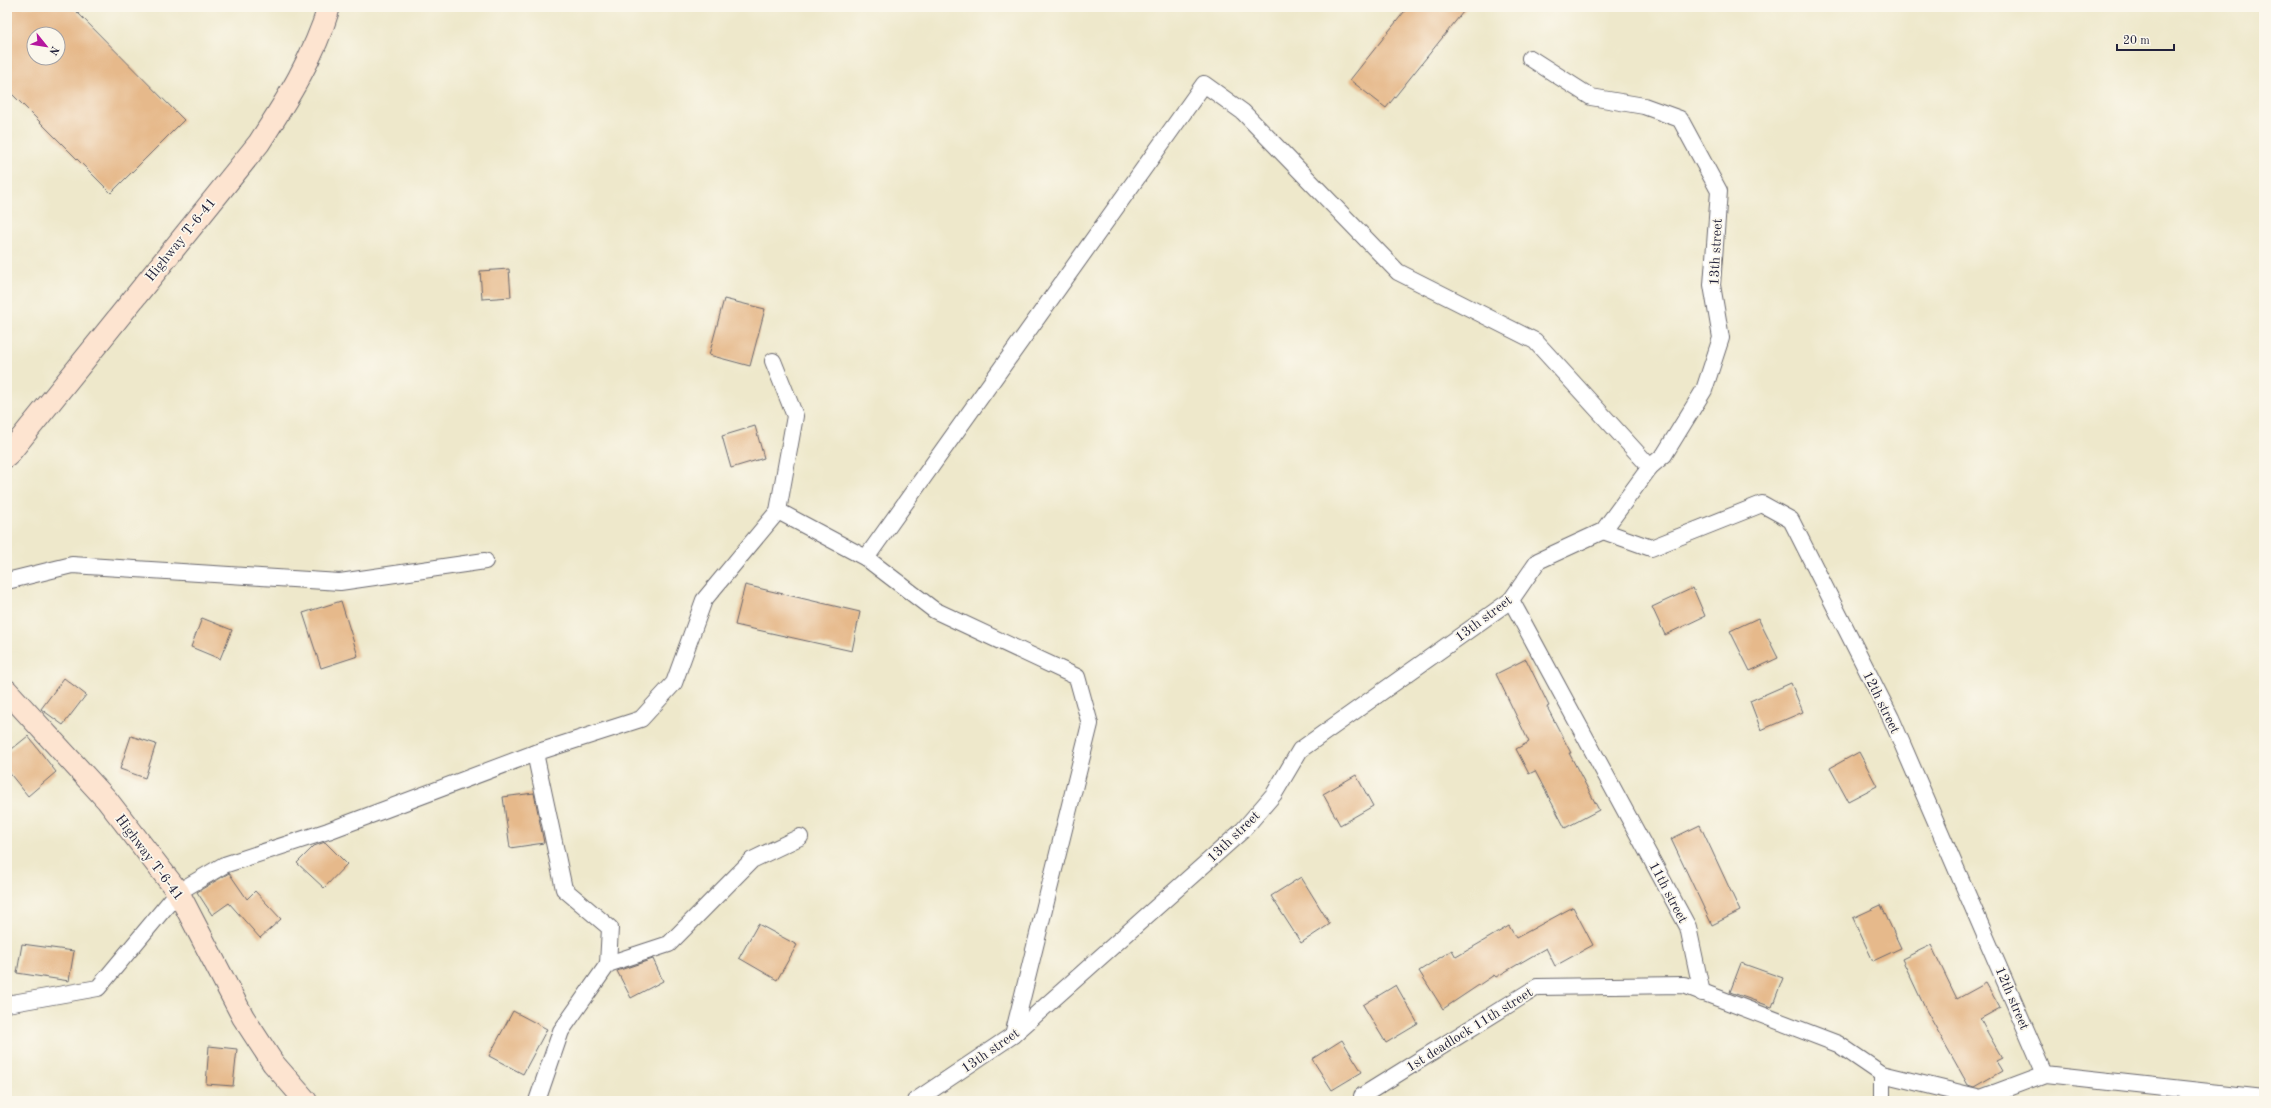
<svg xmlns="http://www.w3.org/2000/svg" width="2271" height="1108" font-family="'Old Standard TT',serif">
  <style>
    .building { fill: #e6b98b; fill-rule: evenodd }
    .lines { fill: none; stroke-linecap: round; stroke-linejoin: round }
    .minor-casing { stroke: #69676d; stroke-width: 18 }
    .secondary-casing { stroke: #69676d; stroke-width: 24 }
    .minor { stroke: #fff; stroke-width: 16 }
    .secondary { stroke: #fde4d0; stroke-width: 22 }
    .labels { text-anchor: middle; stroke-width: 3.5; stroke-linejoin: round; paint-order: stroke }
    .street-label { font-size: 14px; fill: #22223b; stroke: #fbf7ec }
  </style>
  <rect width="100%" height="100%" fill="#fbf7ec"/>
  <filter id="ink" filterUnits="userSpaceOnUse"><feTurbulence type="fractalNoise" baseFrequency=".025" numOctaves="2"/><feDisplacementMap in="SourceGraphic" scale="8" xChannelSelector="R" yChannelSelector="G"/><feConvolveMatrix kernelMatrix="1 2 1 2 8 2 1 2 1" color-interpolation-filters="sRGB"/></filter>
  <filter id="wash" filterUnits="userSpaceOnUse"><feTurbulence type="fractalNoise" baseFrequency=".012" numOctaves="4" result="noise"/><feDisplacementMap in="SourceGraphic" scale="16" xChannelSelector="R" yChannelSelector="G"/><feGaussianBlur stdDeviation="0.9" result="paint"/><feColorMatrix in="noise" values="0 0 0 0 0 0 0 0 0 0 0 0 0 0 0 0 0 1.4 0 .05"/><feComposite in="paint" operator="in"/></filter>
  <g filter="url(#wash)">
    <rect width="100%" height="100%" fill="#eee8cb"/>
    <g id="blocks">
      <g class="building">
        <path d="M7 7H72L184 120 111 193 7 89ZM34 34H58V58H34Z"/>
        <polygon points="1408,7 1467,7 1386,108 1350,80"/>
        <polygon points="509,269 511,297 482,299 480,271"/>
        <polygon points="724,299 765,309 750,366 709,355"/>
        <polygon points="755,426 764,458 731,468 722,436"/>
        <polygon points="745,585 860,612 852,651 735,625"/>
        <polygon points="1693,588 1705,616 1665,635 1652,607"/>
        <polygon points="341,601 358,656 321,668 303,613"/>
        <polygon points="202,618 232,630 220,659 191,647"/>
        <polygon points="1758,618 1778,658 1750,671 1730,631"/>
        <polygon points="1526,659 1549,706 1547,707 1571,753 1569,753 1599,810 1565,828 1535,771 1529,774 1516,749 1529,742 1496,674"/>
        <polygon points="64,678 86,695 63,725 41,709"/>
        <polygon points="1791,683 1803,712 1761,730 1750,701"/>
        <polygon points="28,736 56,772 28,796 7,770 7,753"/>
        <polygon points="131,736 156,744 145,778 120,769"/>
        <polygon points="1859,752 1877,786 1848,801 1830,768"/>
        <polygon points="1356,775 1373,806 1340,825 1323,794"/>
        <polygon points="534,793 544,843 510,848 503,797"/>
        <polygon points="1700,825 1740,911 1712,925 1671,839"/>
        <polygon points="325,842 347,864 324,888 297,863 314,846"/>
        <polygon points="229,873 247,899 255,891 281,919 260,938 229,903 212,915 197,892"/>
        <polygon points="1301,877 1330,924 1301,943 1271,896"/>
        <polygon points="1881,905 1901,948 1873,961 1853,918"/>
        <polygon points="1573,907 1593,945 1555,966 1546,948 1496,977 1494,975 1443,1009 1419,971 1452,950 1456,957 1509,926 1516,938"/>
        <polygon points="758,924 797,945 777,980 739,958"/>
        <polygon points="22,944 74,951 69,981 17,973"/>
        <polygon points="1931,945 1957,999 1986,983 2000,1008 1980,1019 2002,1058 1996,1061 2002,1071 1974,1087 1968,1085 1926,1010 1902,959"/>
        <polygon points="653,959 663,981 631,998 617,971"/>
        <polygon points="1741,963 1783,978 1772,1007 1730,992"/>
        <polygon points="1396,985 1418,1024 1386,1043 1363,1005"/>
        <polygon points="513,1011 547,1029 523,1074 489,1056"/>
        <polygon points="1342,1040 1362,1072 1332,1090 1312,1059"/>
        <polygon points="209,1046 237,1049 233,1086 206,1084"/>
      </g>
    </g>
  </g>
  <g filter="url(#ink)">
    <use href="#blocks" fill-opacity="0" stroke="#69676d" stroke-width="1"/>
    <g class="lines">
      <defs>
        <g id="minor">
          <polyline points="778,511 866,558 934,610 1077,677 1090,724 1013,1035"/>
          <polyline points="1603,531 1651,548 1762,504 1791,520 1891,718 2045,1074"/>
          <polyline points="866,558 1204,84 1243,112 1398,272 1535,341 1650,467"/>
          <polyline points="7,581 72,565 340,582 485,561"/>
          <polyline points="1511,600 1688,927 1702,993"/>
          <polyline points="535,753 564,889 610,928 608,964"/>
          <polyline points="7,1004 98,988 178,892 224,865 328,831 535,753 641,719 674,683 704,600 778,511 795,416 773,361"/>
          <polyline points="1362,1096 1537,987 1684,985 1838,1044 1882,1074 1981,1098 2045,1074 2264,1098"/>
          <polyline points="537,1101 561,1031 608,964 669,944 752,860 800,837"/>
          <polyline points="915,1101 1013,1035 1243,830 1274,794 1300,750 1511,600 1538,561 1603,531 1650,467 1664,455 1704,390 1721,338 1712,285 1719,191 1680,119 1644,106 1591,97 1530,58"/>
          <polyline points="1882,1101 1882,1074"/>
        </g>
        <g id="secondary">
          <path d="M7 456 259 143C287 100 314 57 329 7"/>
          <polyline points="7,691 107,800 178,892 243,1017 273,1063 306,1101"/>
        </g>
      </defs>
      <use href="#minor" class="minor-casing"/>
      <use href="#secondary" class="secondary-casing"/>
      <use href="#minor" class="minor"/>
      <use href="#secondary" class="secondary"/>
    </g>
  </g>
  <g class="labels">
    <g class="street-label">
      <text transform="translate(180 239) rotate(-51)" y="5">Highway T-6-41</text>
      <text transform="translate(1715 252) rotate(-87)" y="5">13th street</text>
      <text transform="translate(1483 618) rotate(-37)" y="5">13th street</text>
      <text transform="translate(1882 702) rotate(64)" y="5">12th street</text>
      <text transform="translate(1233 836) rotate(-44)" y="5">13th street</text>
      <text transform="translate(150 857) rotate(53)" y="5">Highway T-6-41</text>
      <text transform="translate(1669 892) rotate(62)" y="5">11th street</text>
      <text transform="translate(2013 998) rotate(67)" y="5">12th street</text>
      <text transform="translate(1469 1029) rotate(-32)" y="5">1st deadlock 11th street</text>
      <text transform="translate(990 1050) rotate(-35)" y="5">13th street</text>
    </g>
  </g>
  <rect width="2271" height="1108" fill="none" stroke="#fbf7ec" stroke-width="24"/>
  <g transform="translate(46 46) rotate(120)"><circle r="19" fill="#fbf7ec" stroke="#a4a2a5"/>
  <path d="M0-3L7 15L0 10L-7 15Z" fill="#b5179e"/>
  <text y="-6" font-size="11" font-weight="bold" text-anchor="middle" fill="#22223b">N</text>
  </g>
  <path d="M2117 44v6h57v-6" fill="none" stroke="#22223b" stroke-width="2"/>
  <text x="2123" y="44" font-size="12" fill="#22223b" stroke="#fbf7ec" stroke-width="3" paint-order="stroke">20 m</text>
</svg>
